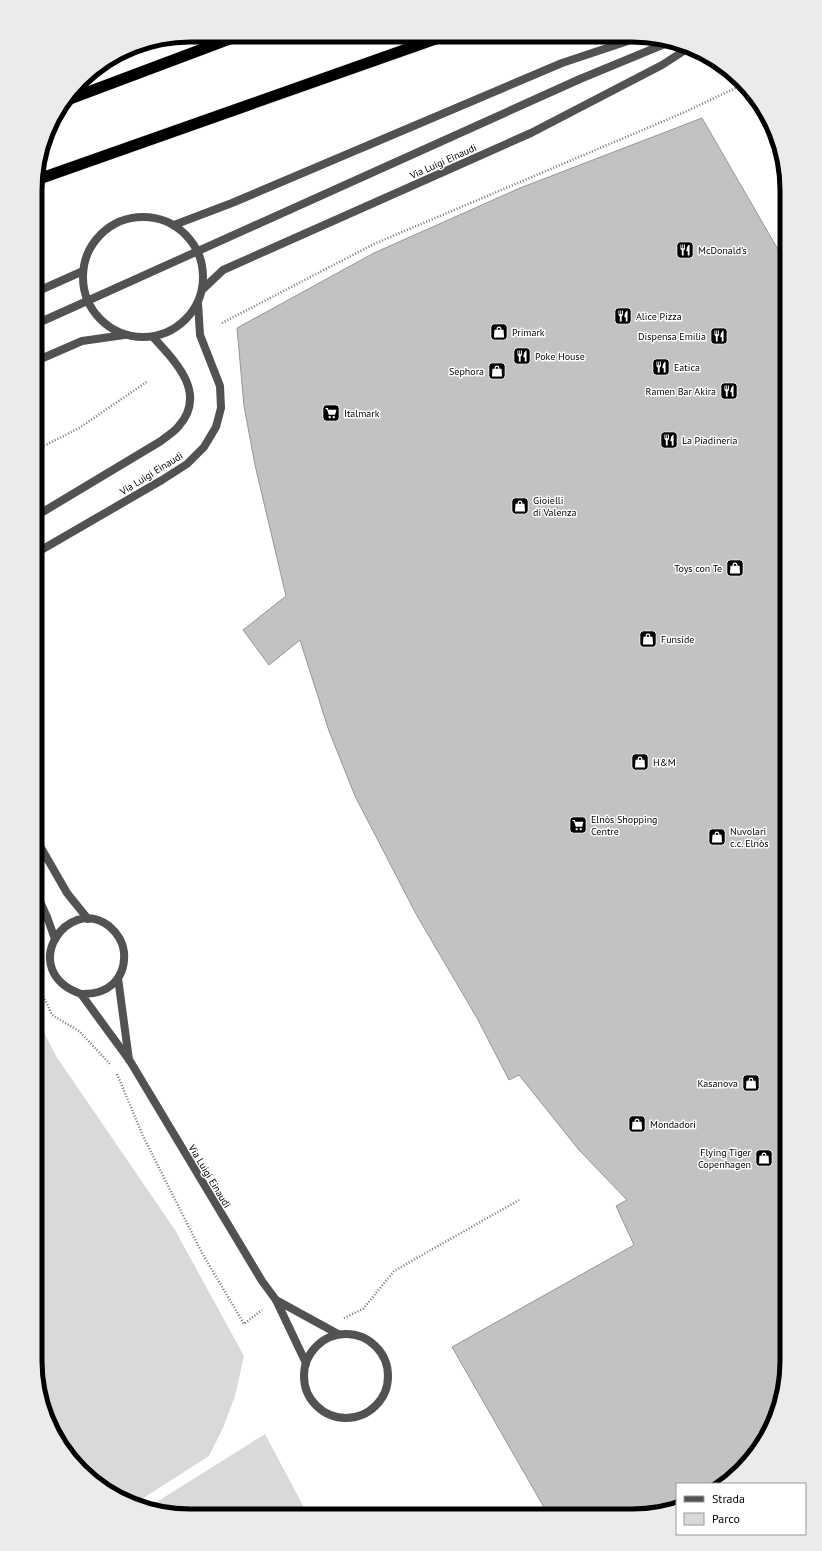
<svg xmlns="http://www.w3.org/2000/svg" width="822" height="1551" font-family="'PT Sans',sans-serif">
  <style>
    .green { fill: #d9d9d9 }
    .building { fill: #c2c2c2; stroke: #969696 }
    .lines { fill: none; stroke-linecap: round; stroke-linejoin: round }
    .trunk-casing { stroke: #dbdbdb; stroke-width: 12 }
    .path { stroke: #747474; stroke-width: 2.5; stroke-dasharray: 1 2; stroke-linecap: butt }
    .minor { stroke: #525252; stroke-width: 8 }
    .tertiary { stroke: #525252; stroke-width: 8 }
    .trunk { stroke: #000; stroke-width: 11 }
    .tertiary-bridge { stroke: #525252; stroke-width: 8 }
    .labels { text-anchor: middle; stroke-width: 3; stroke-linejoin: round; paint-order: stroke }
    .street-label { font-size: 10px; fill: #000; stroke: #fff }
    .poi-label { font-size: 10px; fill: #000; stroke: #fff; text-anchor: start }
    .rim { fill: none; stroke: #000; stroke-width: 5 }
  </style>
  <rect width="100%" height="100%" fill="#fff"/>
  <g class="green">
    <polygon points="35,1014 56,1056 175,1230 244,1356 235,1396 223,1428 209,1456 134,1504 121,1500 88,1478 61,1447 43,1411 35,1361"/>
    <polygon points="265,1434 308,1515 169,1515 147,1508"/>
  </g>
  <polygon class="building" points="702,118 787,265 787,1372 775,1420 755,1456 725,1484 677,1484 677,1509 632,1516 549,1516 452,1347 634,1245 616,1206 627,1200 579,1150 519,1075 509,1080 477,1018 416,914 355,796 329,731 300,640 269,665 243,630 286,596 255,465 244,406 237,328 374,253 520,188"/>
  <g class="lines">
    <defs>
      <g id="trunk">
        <polyline points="67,100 240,35"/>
        <polyline points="36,180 441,37"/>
      </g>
    </defs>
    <use href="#trunk" class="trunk-casing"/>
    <g class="path">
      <polyline points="222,323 374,244 685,112 744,84"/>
      <polyline points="36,450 79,428 148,381"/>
      <polyline points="35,977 52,1015 79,1031 111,1065"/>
      <polyline points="117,1074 143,1136 202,1253 244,1324 262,1310"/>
      <polyline points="344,1318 363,1309 394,1271 519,1200"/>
    </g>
    <g class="minor">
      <circle cx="143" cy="277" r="60"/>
      <polyline points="174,225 232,203 562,63 637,38"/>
      <polyline points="203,289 223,270 531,133 662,65 690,47"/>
      <polyline points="36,292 83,271"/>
      <polyline points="36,361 82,341 124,335"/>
      <path d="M36 516 161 441C167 436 174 432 178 427 208 394 176 362 153 337"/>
      <polyline points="36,553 162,480 187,464 204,447 216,427 221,408 220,386 200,335 198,303"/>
      <polyline points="36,839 67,893 88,919"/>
      <polyline points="36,893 47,917 55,939"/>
      <polyline points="118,978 129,1060"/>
      <path d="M81 994C107 995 126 980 124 952 123 941 117 933 109 926 67 894 16 971 81 994L130 1061 262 1281 276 1300 306 1363"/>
      <polyline points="276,1300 338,1334"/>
      <circle cx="346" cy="1376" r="42"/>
    </g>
    <polyline class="tertiary" points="580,79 672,41"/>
    <use href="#trunk" class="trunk"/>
    <polyline class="tertiary-bridge" points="36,324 580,79"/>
  </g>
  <defs>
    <symbol id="restaurant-square" viewBox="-11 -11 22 22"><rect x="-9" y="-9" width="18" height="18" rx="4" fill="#000" stroke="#fff"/><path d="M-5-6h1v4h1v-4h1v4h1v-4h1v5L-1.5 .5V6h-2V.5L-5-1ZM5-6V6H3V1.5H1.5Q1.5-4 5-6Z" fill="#fff"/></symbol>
    <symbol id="shop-square" viewBox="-11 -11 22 22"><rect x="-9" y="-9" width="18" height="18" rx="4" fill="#000" stroke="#fff"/><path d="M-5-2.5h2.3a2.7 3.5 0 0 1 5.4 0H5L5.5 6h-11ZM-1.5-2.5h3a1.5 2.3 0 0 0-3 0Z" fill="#fff"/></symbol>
    <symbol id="supermarket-square" viewBox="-11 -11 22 22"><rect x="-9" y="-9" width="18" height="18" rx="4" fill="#000" stroke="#fff"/><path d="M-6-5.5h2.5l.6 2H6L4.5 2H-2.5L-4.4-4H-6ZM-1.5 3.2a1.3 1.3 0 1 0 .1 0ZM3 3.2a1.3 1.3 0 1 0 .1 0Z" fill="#fff"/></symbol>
  </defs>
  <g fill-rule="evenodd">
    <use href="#restaurant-square" x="675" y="240" width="20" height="20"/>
    <use href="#restaurant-square" x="613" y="306" width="20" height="20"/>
    <use href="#shop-square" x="489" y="322" width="20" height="20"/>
    <use href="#restaurant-square" x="709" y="326" width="20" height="20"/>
    <use href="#restaurant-square" x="512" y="346" width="20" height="20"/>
    <use href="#restaurant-square" x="651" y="357" width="20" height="20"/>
    <use href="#shop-square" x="487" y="361" width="20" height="20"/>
    <use href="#restaurant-square" x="719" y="381" width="20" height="20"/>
    <use href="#supermarket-square" x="321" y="403" width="20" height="20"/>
    <use href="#restaurant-square" x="659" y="430" width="20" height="20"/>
    <use href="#shop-square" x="510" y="496" width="20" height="20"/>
    <use href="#shop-square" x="725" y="558" width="20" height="20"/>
    <use href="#shop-square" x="638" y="629" width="20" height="20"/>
    <use href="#shop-square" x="630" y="752" width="20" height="20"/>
    <use href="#supermarket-square" x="568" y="815" width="20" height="20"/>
    <use href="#shop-square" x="707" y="827" width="20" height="20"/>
    <use href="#shop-square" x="741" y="1073" width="20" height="20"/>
    <use href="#shop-square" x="627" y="1114" width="20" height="20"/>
    <use href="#shop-square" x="754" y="1148" width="20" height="20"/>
  </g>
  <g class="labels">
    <g class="street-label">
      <text transform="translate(443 161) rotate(-24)" y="4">Via Luigi Einaudi</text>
      <text transform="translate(151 473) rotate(-32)" y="4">Via Luigi Einaudi</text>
      <text transform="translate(210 1176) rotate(59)" y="4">Via Luigi Einaudi</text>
    </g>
    <g class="poi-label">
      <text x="698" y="254">McDonald's</text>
      <text x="636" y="320">Alice Pizza</text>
      <text x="512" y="336">Primark</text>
      <text x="706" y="340" text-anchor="end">Dispensa Emilia</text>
      <text x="535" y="360">Poke House</text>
      <text x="674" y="371">Eatica</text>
      <text x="484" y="375" text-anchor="end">Sephora</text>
      <text x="716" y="395" text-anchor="end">Ramen Bar Akira</text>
      <text x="344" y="417">Italmark</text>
      <text x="682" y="444">La Piadineria</text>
      <text x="533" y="504">Gioielli<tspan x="533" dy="12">di Valenza</tspan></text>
      <text x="722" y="572" text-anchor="end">Toys con Te</text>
      <text x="661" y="643">Funside</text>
      <text x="653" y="766">H&amp;M</text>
      <text x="591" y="823">Elnòs Shopping<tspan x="591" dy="12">Centre</tspan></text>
      <text x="730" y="835">Nuvolari<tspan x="730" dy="12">c.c. Elnòs</tspan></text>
      <text x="738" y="1087" text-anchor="end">Kasanova</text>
      <text x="650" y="1128">Mondadori</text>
      <text x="751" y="1156" text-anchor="end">Flying Tiger<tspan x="751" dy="12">Copenhagen</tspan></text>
    </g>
  </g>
  <path d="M0 0H822V1551H0ZM190 42H632A148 148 0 0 1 780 190V1361A148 148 0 0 1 632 1509H190A148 148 0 0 1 42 1361V190A148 148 0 0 1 190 42Z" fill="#ebebeb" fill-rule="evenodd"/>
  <path class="rim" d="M190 42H632A148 148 0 0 1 780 190V1361A148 148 0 0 1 632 1509H190A148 148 0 0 1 42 1361V190A148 148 0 0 1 190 42Z"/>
  <rect x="676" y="1483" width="130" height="52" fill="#ffffff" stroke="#999999"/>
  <rect x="684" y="1496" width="20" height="6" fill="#525252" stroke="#999999"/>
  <text x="712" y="1503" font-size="12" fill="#000000">Strada</text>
  <rect x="684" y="1513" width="20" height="12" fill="#d9d9d9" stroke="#999999"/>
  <text x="712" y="1523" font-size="12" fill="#000000">Parco</text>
</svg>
